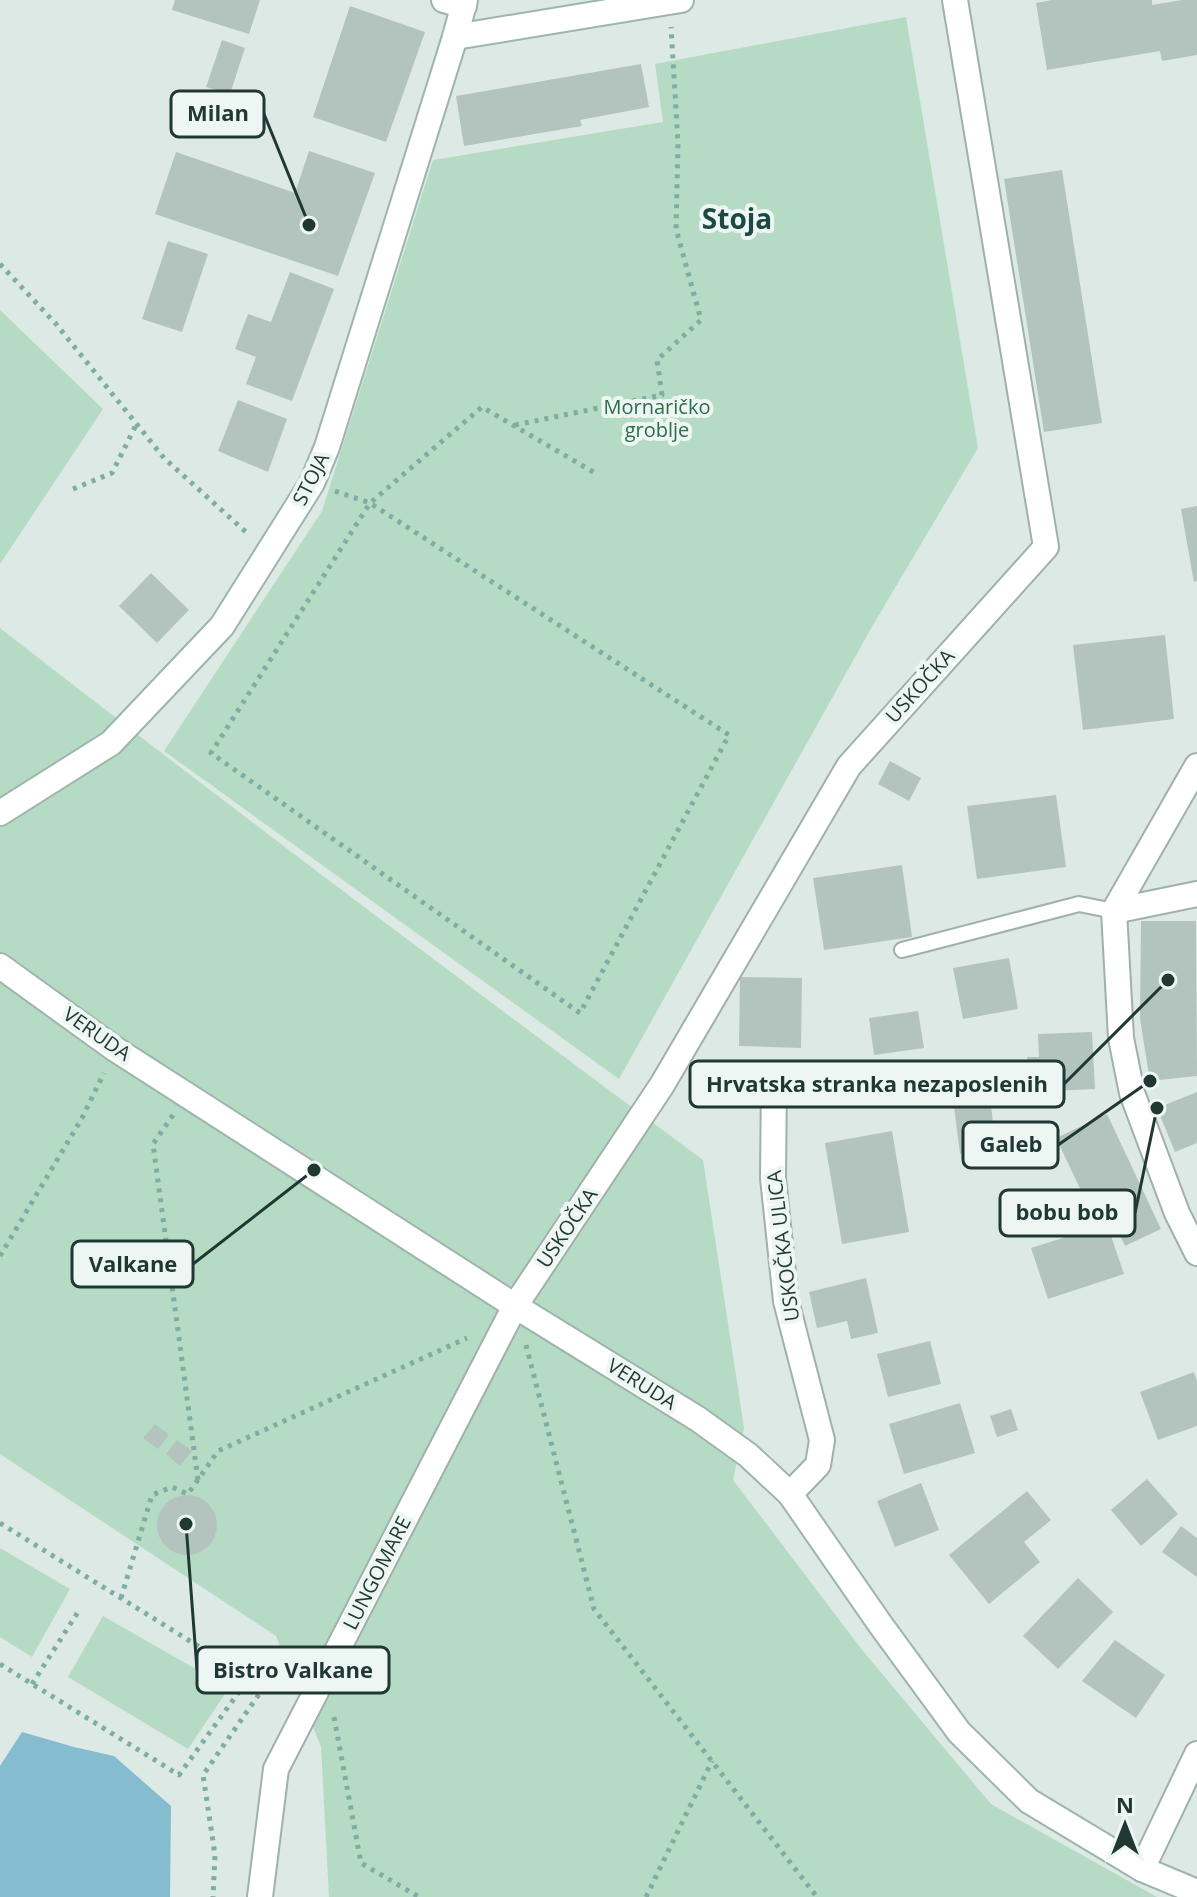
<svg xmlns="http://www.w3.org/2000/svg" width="1197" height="1897" font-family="'Open Sans',sans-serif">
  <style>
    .green { fill: #b6dbc4 }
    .water { fill: #85bccf }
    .building { fill: #b3c4be }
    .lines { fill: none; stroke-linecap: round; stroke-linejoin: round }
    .lane-casing { stroke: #a0b0ac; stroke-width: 18 }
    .street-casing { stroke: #a0b0ac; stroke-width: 28 }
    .secondary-casing { stroke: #9db5ae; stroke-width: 28 }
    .path { stroke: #7eada3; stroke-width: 5; stroke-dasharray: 4 6; stroke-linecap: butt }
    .lane { stroke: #fff; stroke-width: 14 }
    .street { stroke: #fff; stroke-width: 24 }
    .secondary { stroke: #fff; stroke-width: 24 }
    .labels { text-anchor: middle; stroke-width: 8; stroke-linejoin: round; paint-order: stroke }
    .park-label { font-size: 20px; fill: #2a6e4b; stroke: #eef6f3 }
    .street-label { font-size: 20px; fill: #1f3834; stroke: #eef6f3 }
    .district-label { font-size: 28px; font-weight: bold; fill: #1c4a43; stroke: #eef6f3 }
    .leader { fill: none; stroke: #1f3834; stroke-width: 3 }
    .callout-dot { fill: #1f3834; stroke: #eef6f3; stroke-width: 3 }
    .callout { fill: #eef6f3; stroke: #1f3834; stroke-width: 3 }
    .callout-label { font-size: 22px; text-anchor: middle; font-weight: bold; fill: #1f3834 }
  </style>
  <rect width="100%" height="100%" fill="#dde9e5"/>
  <g class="green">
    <polygon points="906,17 978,448 873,625 619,1079 164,751 322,511 433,160 663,122 655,64"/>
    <polygon points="0,310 103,409 0,564"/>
    <path d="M0 628C232 809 467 985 703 1160L744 1428 733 1480 863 1651 991 1804 1157 1897H329L321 1747 276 1636 0 1454Z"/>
    <polygon points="0,1548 70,1589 32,1657 0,1637"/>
    <polygon points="103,1616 229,1688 188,1749 68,1677"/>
  </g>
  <polygon class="water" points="22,1732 74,1747 114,1756 171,1806 170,1897 0,1897 0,1766"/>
  <g class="building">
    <polygon points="175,0 260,0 249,34 172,10"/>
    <polygon points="1052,0 1152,0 1152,5 1182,0 1197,0 1197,55 1162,61 1160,51 1047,70 1036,3"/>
    <polygon points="350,6 425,32 386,142 313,117"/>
    <polygon points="222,40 245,48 230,94 206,87"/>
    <polygon points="641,64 649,107 580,120 582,126 464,146 456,96"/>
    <polygon points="309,151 375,173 338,276 155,214 176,152 295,193"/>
    <polygon points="1062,170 1102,423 1044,432 1004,179"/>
    <polygon points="168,241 208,254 182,332 142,319"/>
    <polygon points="290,272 334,289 292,401 246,384 256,357 235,349 248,314 271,322"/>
    <polygon points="238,400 287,419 268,472 218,451"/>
    <polygon points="1197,506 1197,581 1194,582 1181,509"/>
    <polygon points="151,573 189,610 157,643 119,606"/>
    <polygon points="1165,635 1174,719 1083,730 1073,645"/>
    <polygon points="890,761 921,778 909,801 878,784"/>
    <polygon points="1056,795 1066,867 977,879 967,806"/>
    <polygon points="902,865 912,937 824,950 813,878"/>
    <polygon points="1141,921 1196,921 1197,1076 1150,1081 1140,1019"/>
    <polygon points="1009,958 1018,1009 963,1019 953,968"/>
    <polygon points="740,977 802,978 801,1048 739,1046"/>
    <polygon points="918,1011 924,1048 874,1055 869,1018"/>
    <polygon points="1092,1032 1095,1089 1029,1092 1027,1057 1039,1057 1038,1034"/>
    <polygon points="988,1078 996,1150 960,1154 951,1083"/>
    <polygon points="1197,1092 1197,1143 1175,1152 1157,1108"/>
    <polygon points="1107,1114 1161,1229 1125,1246 1100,1193 1085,1199 1056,1138"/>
    <polygon points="892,1131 909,1232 842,1244 825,1143"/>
    <polygon points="1107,1224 1124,1274 1048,1299 1031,1248"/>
    <polygon points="866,1278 878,1333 851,1339 847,1321 817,1328 809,1292"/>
    <polygon points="930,1341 941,1384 888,1397 877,1354"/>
    <polygon points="1194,1372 1197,1381 1197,1426 1158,1440 1140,1392"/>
    <polygon points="960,1403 975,1453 904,1474 889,1424"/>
    <polygon points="1011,1409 1018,1430 997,1437 990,1416"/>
    <polygon points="155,1424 169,1435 158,1449 143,1438"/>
    <polygon points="177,1440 192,1451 180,1466 166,1454"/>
    <polygon points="1147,1479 1178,1514 1141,1546 1111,1510"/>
    <polygon points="921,1483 939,1530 895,1547 877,1501"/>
    <polygon points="1027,1491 1051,1520 1024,1542 1040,1562 989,1604 949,1555"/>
    <circle cx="187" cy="1525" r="30"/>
    <polygon points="1181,1526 1197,1538 1197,1577 1162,1552"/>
    <polygon points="1078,1578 1113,1612 1058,1669 1023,1636"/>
    <polygon points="1115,1640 1165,1675 1136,1718 1082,1681"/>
  </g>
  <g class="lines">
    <defs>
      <polyline id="lane" points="902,950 1079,904 1114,911"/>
      <g id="street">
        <polyline points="444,0 464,6"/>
        <polyline points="1197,766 1114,911 1121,1038 1132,1093 1177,1213 1197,1253"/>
        <polyline points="1114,911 1197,894"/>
        <polyline points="774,1078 773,1178 786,1301 822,1440 818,1465 790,1494"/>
        <polyline points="1142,1869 1197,1754"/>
        <polyline points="260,1897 276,1769 515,1306 662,1085 849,766 1046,547 955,0"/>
      </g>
      <g id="secondary">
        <polyline points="455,37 681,0"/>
        <polyline points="0,813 111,743 222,626 312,483 327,447 455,37 465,0"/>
        <polyline points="0,966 115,1049 515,1306 698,1419 748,1455 790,1494 880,1624 959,1732 1029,1801 1142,1869 1197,1892"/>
      </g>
    </defs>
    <use href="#lane" class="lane-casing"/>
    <use href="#street" class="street-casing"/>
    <use href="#secondary" class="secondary-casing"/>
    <g class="path">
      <polyline points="0,264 56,324 164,458 247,533"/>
      <polyline points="515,425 662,395 657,360 701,320 676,229 678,143 671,27"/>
      <polyline points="73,489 112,473 137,423"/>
      <polyline points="335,491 370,503 729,735 580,1013 211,753 370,503 482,407 595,473"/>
      <polyline points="173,1115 153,1144 198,1480"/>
      <polyline points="0,1256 82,1118 104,1073"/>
      <polyline points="526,1345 594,1609 817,1897"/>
      <polyline points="0,1523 264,1687 203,1775 215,1855 213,1897"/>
      <polyline points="121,1598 152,1495 172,1487 188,1494 218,1451 467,1338"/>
      <polyline points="0,1664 179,1775 249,1678"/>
      <polyline points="32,1684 78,1612"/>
      <polyline points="334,1717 361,1863 419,1897"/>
      <polyline points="646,1897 712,1761"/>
    </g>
    <use href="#lane" class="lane"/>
    <use href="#street" class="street"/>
    <use href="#secondary" class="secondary"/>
  </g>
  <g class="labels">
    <g class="park-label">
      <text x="657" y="414">Mornaričko<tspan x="657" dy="23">groblje</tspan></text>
    </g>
    <g class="street-label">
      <text transform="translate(311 479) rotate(-63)" y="7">STOJA</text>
      <text transform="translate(920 686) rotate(-48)" y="7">USKOČKA</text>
      <text transform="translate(97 1034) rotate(35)" y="7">VERUDA</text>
      <text transform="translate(567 1228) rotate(-56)" y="7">USKOČKA</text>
      <text transform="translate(783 1246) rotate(-97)" y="7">USKOČKA ULICA</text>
      <text transform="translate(642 1384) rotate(32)" y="7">VERUDA</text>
      <text transform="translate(377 1573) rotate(-63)" y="7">LUNGOMARE</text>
    </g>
    <g class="district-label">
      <text x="737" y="229">Stoja</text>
    </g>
  </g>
  <path class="leader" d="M309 225L264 114M1168 980L1064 1084M1150 1081L1058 1145M1157 1108L1135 1213M314 1170L193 1264M186 1524L197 1670"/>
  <g class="callout-dot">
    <circle cx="309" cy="225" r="8"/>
    <circle cx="1168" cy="980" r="8"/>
    <circle cx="1150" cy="1081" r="8"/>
    <circle cx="1157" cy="1108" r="8"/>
    <circle cx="314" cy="1170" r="8"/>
    <circle cx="186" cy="1524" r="8"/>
  </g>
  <g class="callout">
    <rect x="171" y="91" width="93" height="46" rx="8"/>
    <rect x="690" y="1061" width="374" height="46" rx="8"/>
    <rect x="963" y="1122" width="95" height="46" rx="8"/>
    <rect x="1000" y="1190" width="135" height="46" rx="8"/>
    <rect x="72" y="1241" width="121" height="46" rx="8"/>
    <rect x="197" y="1647" width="192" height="46" rx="8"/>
  </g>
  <g class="callout-label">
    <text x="218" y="121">Milan</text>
    <text x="877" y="1092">Hrvatska stranka nezaposlenih</text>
    <text x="1011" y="1152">Galeb</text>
    <text x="1067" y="1220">bobu bob</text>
    <text x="133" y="1272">Valkane</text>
    <text x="293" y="1678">Bistro Valkane</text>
  </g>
  <g transform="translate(1125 1825)" stroke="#eef6f3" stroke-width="6" paint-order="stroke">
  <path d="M0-6L14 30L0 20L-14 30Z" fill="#1f3834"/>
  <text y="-12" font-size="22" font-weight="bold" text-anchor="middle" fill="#1f3834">N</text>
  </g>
</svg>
